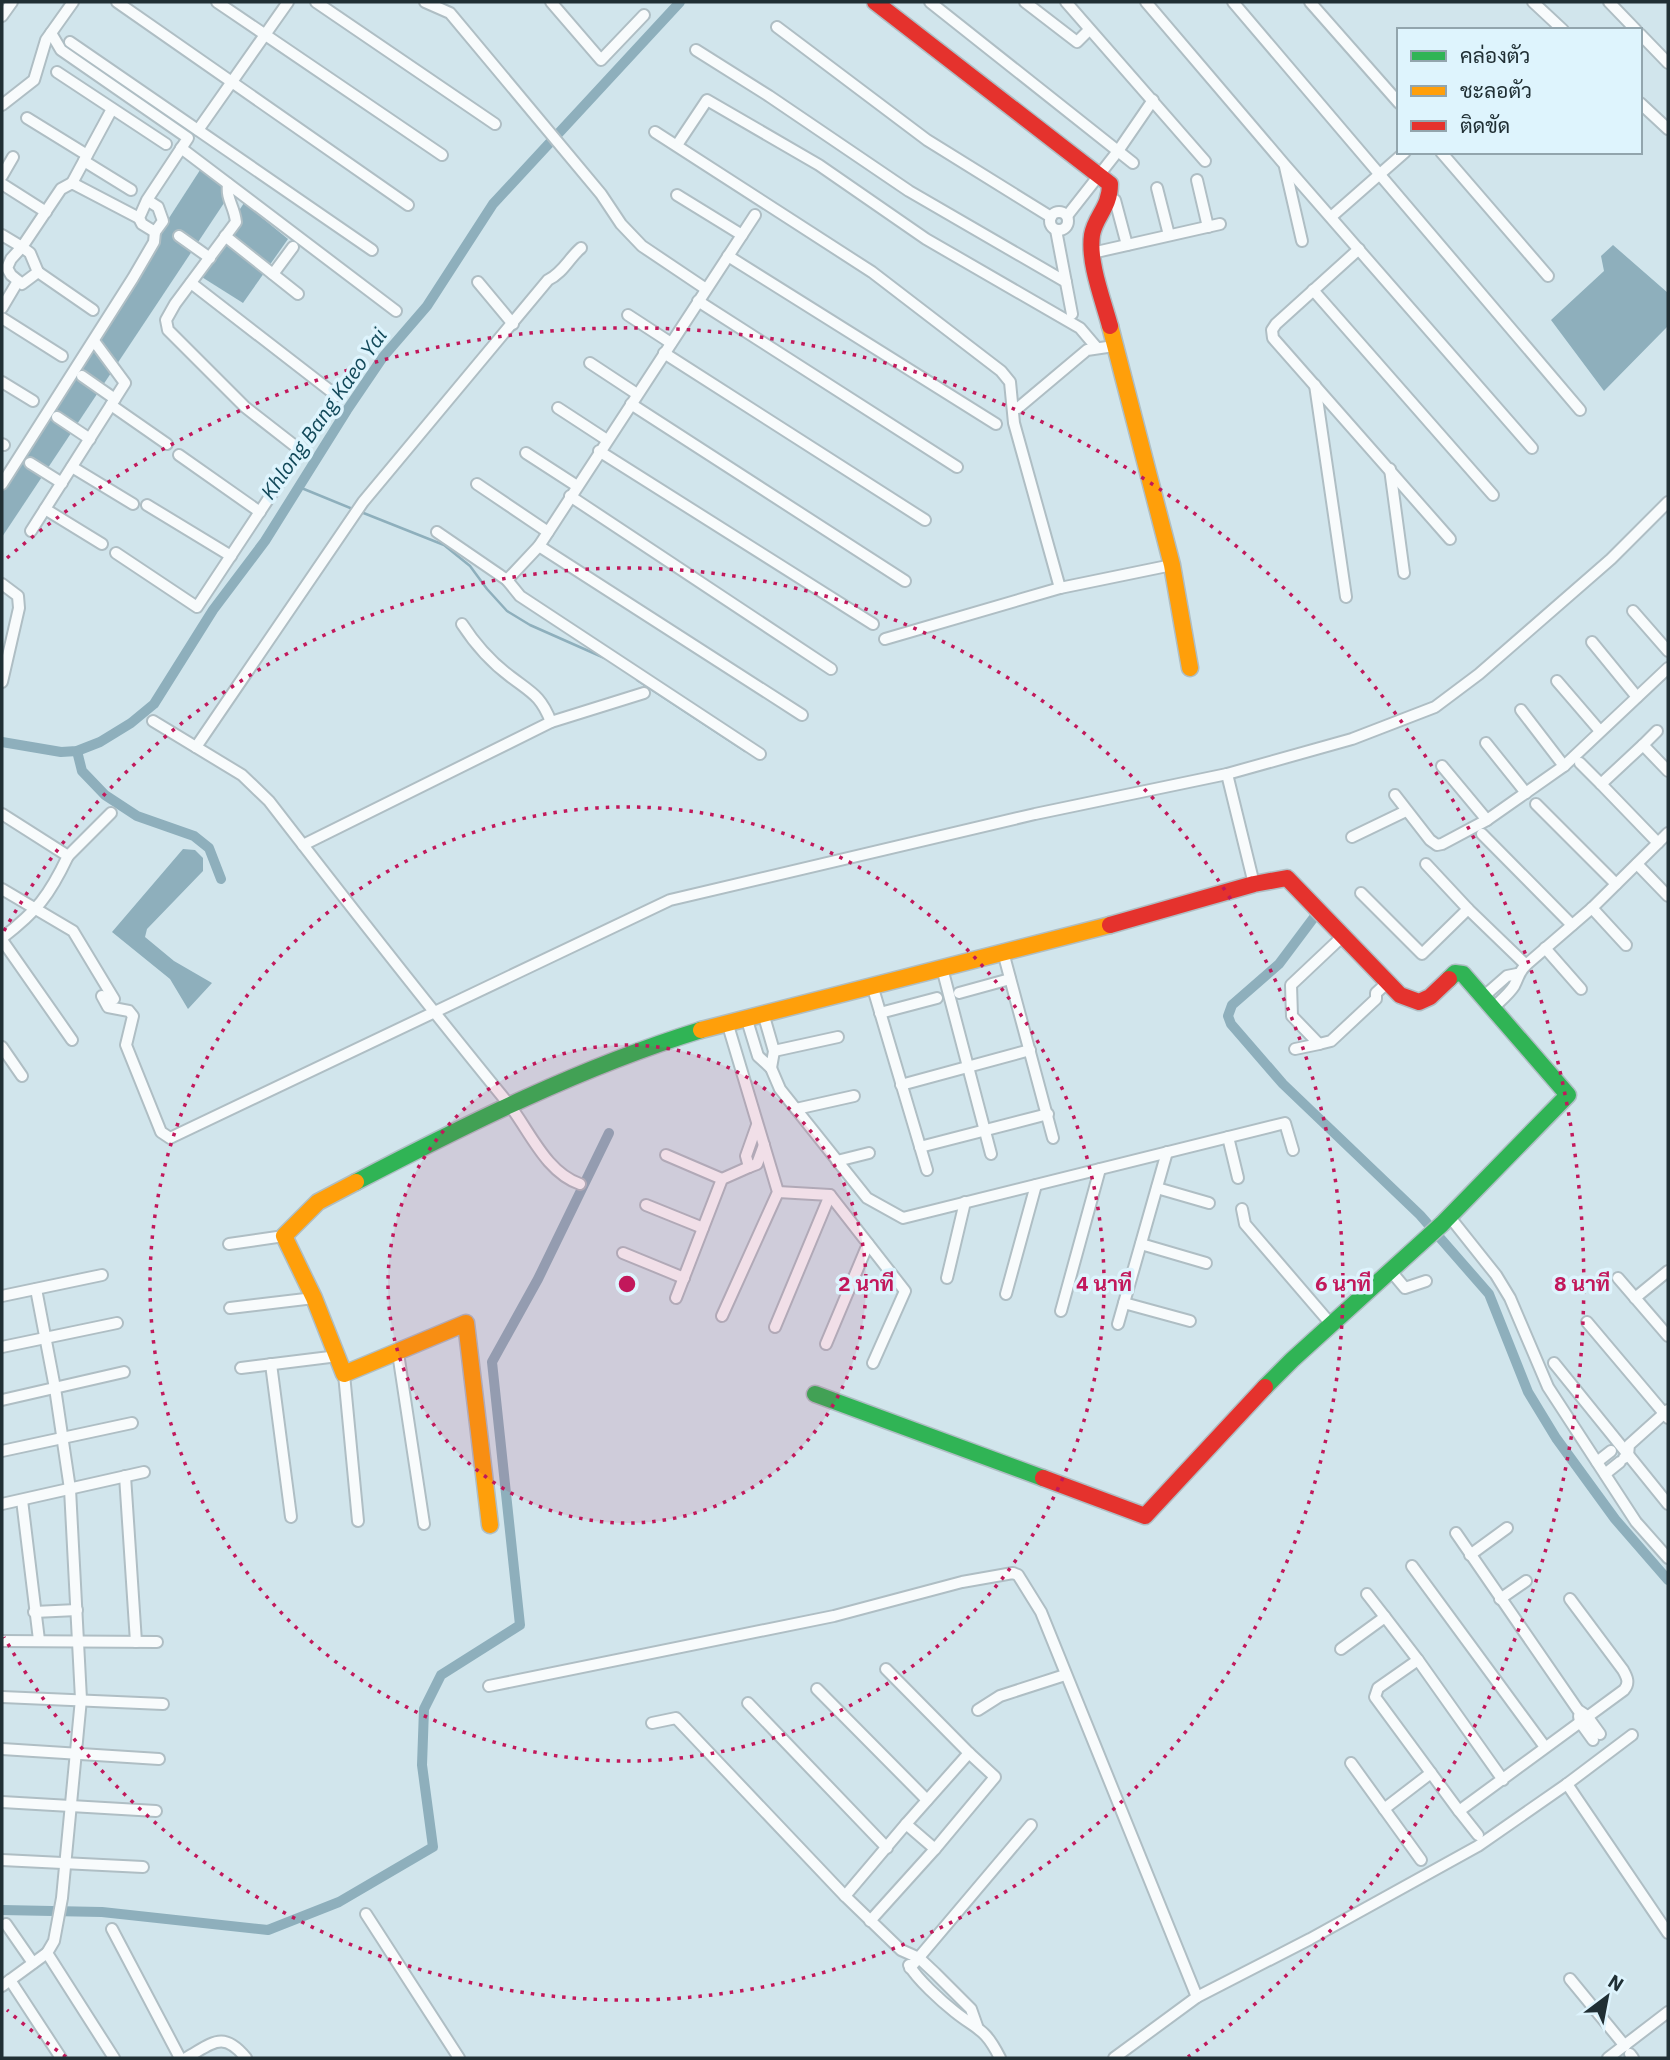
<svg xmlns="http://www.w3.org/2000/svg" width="1670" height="2060" font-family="'IBM Plex Sans',Sarabun,sans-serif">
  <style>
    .water { fill: #8eafbc }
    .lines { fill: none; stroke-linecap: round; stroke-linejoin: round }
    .stream { stroke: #8eafbc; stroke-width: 2.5 }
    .canal { stroke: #8eafbc; stroke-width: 10 }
    .street-casing { stroke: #afbec4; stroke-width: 14 }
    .fast-casing { stroke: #afbec4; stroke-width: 19 }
    .slow-casing { stroke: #afbec4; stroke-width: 19 }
    .jam-casing { stroke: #afbec4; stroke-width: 19 }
    .street { stroke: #f8fbfc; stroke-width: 10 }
    .fast { stroke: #30b455; stroke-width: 16 }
    .slow { stroke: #ff9f0a; stroke-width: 16 }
    .jam { stroke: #e5322d; stroke-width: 16 }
    .ring { fill: none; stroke: #c2185b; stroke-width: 3.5; stroke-dasharray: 3.5 7 }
    .labels { text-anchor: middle; stroke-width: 7; stroke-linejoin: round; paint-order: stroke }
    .water-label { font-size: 21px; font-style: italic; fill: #12495a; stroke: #def4fd }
    .centre { fill: #c2185b; stroke: #def4fd; stroke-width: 3.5 }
    .ring-label { font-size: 21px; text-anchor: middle; font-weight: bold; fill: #c2185b; stroke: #def4fd; stroke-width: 7; stroke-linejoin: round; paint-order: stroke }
  </style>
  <rect width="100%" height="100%" fill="#d1e5ec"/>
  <g class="water">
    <polygon points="202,167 232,191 2,537 2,476"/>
    <polygon points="244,203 288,239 243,303 197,274"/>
    <polygon points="1613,245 1668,293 1668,326 1604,391 1551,320 1604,271 1601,256"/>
    <polygon points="183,849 195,850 203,858 203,871 147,929 145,937 174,961 212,983 188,1009 170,979 112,932"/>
  </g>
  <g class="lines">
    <g class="stream">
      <polyline points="299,487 355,510"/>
      <polyline points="361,512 444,545 470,566 487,589 507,611 530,625 609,660"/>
      <polyline points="637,680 745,751"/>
    </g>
    <g class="canal">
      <polyline points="2,742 61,752 77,751 100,742 131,723 154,704 213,610 265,541 347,410 383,357 427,306 493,204 680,2"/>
      <polyline points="77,751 82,771 105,795 137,816 194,836 209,848 221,879"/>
      <polyline points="1315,916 1279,964 1232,1005 1228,1016 1231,1024 1283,1084 1420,1215 1489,1294 1528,1392 1556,1438 1615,1519 1668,1580"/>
      <polyline points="2,1910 102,1912 268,1930 339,1902 433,1847 422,1765 424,1709 441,1675 520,1625 492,1362 538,1279 609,1133"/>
    </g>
    <defs>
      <g id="street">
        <polyline points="117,2 408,205"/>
        <polyline points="217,2 442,155"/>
        <polyline points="316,2 495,124"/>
        <polyline points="425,2 450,13 601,194 621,224 642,246 706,289"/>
        <polyline points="551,2 601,60 644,15"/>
        <polyline points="930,2 1133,163"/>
        <polyline points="1025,2 1077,42 1089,30"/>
        <polyline points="1066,2 1205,161"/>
        <polyline points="1146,2 1284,164 1532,448"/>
        <polyline points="1233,2 1580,410"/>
        <polyline points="1310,2 1399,103"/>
        <polyline points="1533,2 1563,30"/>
        <polyline points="1609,2 1636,30"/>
        <polyline points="2,16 12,2"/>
        <polyline points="777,27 927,140 1051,217"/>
        <polyline points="51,33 61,50 188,138 147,200 139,218 142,224 155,232 163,221 158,207 147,200"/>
        <polyline points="1640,34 1668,63"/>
        <polyline points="70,42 372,250"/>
        <polyline points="696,50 769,96 909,191 1066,282"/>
        <polyline points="57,72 166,144"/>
        <polyline points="1640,103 1668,129"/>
        <polyline points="2,105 34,80 46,40 73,2"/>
        <polyline points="27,118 87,155"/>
        <polyline points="198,130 288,2"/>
        <polyline points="655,132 872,272 1001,371 1010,382 1014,423 1060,588"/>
        <polyline points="679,142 707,100 819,165 926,239 1080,328 1097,348"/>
        <polyline points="181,148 396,311"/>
        <polyline points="1441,152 1548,276"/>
        <polyline points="84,161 131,190"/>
        <polyline points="1285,167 1302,241"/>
        <polyline points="2,176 13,157"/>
        <polyline points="1197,180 1208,227"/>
        <polyline points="72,183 112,109"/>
        <polyline points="2,184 46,212"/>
        <polyline points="1157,188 1169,235"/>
        <polyline points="677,195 742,235"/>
        <polyline points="1115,200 1127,245"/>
        <circle cx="1059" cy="221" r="9"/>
        <polyline points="1067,216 1118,151 1153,100"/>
        <polyline points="1331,217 1405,152"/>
        <polyline points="1056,230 1072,314"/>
        <polyline points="2,235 22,247 11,259 7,268 11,275 22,284 38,272 30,253 22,247 61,189 72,183 139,218"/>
        <polyline points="179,236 210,258"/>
        <polyline points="225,236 298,294"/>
        <polyline points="1359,249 1276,324 1272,330 1273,338 1450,539"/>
        <polyline points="1092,253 1220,224"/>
        <polyline points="728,256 996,424"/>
        <polyline points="38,272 93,310"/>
        <polyline points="273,274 293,247"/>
        <polyline points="478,282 513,324"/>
        <polyline points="191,283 337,396"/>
        <polyline points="1313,290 1493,495"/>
        <polyline points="698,301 957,467"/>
        <polyline points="2,308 18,281"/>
        <polyline points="628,315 671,343"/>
        <polyline points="2,318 62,356"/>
        <polyline points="664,353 925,520"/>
        <polyline points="590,363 637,394"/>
        <polyline points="82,376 115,399"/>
        <polyline points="2,382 33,401"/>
        <polyline points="1315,385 1346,597"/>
        <polyline points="631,404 905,581"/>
        <polyline points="111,405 167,444"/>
        <polyline points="558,408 607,440"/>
        <polyline points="1018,408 1087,350 1114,346"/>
        <polyline points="57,417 90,439"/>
        <polyline points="2,444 4,445"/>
        <polyline points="599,451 873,624"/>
        <polyline points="526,453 577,486"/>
        <polyline points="179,455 260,512"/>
        <polyline points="30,463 62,483"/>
        <polyline points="72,467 133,504"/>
        <polyline points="1390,469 1404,573"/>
        <polyline points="2,484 133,278 154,242 155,232"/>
        <polyline points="477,484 548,532"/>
        <polyline points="570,496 831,669"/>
        <polyline points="147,505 231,556"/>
        <polyline points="45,509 102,544"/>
        <polyline points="31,531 125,383 94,341"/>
        <polyline points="437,532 507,580 539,546 755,215"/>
        <polyline points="539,546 802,715"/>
        <path d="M116 553 197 607 298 454 295 446 245 407 168 330 166 320 175 304 236 222C234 205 226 200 228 184"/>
        <polyline points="507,580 520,596 760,754"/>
        <polyline points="2,584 18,596 19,608 2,682"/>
        <polyline points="1633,611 1668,651"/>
        <path d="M462 624C475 644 492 663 511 677 532 693 541 696 551 722"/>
        <polyline points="885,639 1060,588 1172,565"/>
        <polyline points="1592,642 1637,697"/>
        <polyline points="1557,681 1600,731"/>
        <polyline points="1521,710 1564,766"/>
        <path d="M153 721 242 775 269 801C347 902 426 1003 507 1102 529 1129 545 1172 580 1184"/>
        <polyline points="1486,743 1526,793"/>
        <polyline points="1643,745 1657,731"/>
        <path d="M196 747 363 502 548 280C563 273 569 258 581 248"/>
        <polyline points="1580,763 1601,784"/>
        <polyline points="1442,766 1487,820"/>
        <polyline points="1227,774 1254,884"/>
        <polyline points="1395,795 1430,840 1437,845 1442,844 1487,820 1564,766 1668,668"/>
        <polyline points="1536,804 1616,884"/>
        <path d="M2 814 68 856C49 896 37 911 2 938"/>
        <polyline points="1482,834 1572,925"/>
        <polyline points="1352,837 1406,811"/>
        <polyline points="1658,843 1601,784 1643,745 1668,771"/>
        <polyline points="303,845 551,722 644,693"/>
        <polyline points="68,856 111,813"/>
        <polyline points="1426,864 1468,909"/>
        <polyline points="1637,864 1668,896"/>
        <polyline points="2,889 73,931 114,999"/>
        <polyline points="1361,893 1422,954 1468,909 1526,965 1592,908 1668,833"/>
        <polyline points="1592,908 1626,945"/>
        <polyline points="1344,935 1291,985 1292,1016 1319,1044 1331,1041 1376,999 1376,993 1387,983"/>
        <polyline points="2,940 72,1040"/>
        <polyline points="1545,948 1581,989"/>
        <polyline points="1003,952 1053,1138"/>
        <polyline points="942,968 991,1154"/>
        <polyline points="872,985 927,1170"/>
        <polyline points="959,993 1010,979"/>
        <polyline points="102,996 108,1007 129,1011 133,1016 126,1045 161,1132 170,1138 670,900 1035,814 1227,774 1352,739 1435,707 1479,674 1611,559 1668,502"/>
        <polyline points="1483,997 1507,976 1517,974"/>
        <path d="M1493 1008C1500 1001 1509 994 1514 986 1519 977 1518 973 1526 965"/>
        <polyline points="880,1013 937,998"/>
        <polyline points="746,1017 758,1056 771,1068 774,1051 763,1013"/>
        <polyline points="2,1047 22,1076"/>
        <polyline points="1295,1049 1319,1044"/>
        <polyline points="774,1051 838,1037"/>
        <polyline points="771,1068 780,1089 867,1198 903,1218 1285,1123 1293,1150"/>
        <polyline points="901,1085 1030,1050"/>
        <polyline points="796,1109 854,1096"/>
        <polyline points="757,1125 746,1156 749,1167 757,1164 764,1145"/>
        <polyline points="1228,1137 1238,1178"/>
        <polyline points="920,1147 1048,1114"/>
        <polyline points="666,1155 722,1179"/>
        <polyline points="837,1161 869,1153"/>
        <polyline points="1157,1188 1209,1203"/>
        <polyline points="778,1192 830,1195 905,1291 873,1363"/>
        <polyline points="646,1205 703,1228"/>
        <polyline points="1242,1209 1245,1224 1330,1323"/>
        <polyline points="1449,1216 1496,1275 1510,1298 1548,1387 1636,1522 1668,1558"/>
        <polyline points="229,1244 284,1236"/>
        <polyline points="1141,1244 1206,1263"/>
        <polyline points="623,1253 684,1278"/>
        <polyline points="1390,1270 1405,1288 1426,1281"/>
        <polyline points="947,1278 965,1202"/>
        <polyline points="1618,1278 1668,1336"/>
        <polyline points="36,1289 55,1388 70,1489 81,1699 62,1898 54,1941 47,1953 114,2058"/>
        <polyline points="1006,1294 1036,1185"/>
        <polyline points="2,1296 102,1275"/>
        <polyline points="676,1298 722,1179 749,1167"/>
        <polyline points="1635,1298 1668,1271"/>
        <polyline points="1124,1303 1190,1321"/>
        <polyline points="230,1308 314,1298"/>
        <polyline points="1061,1311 1100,1169"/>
        <polyline points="722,1316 778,1192 727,1022"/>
        <polyline points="1587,1322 1668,1418"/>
        <polyline points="1118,1324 1167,1152"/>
        <polyline points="775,1327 830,1195"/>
        <polyline points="826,1344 868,1244"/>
        <polyline points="2,1347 117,1323"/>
        <polyline points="398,1353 424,1524"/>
        <polyline points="1554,1363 1668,1504"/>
        <polyline points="271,1364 291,1517"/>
        <polyline points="241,1368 338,1356"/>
        <polyline points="344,1374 358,1521"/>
        <polyline points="2,1400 124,1372"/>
        <polyline points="2,1451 132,1423"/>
        <polyline points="1624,1458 1628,1455 1629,1445 1668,1410"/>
        <polyline points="1597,1462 1611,1451"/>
        <polyline points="1605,1474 1620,1462"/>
        <polyline points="125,1476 136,1642"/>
        <polyline points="22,1500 39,1640"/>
        <polyline points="2,1504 144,1472"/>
        <polyline points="1456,1533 1578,1710 1587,1716 1600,1734"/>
        <polyline points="1470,1555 1507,1528"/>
        <polyline points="1412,1566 1545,1747"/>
        <polyline points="1367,1594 1385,1617"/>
        <polyline points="1500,1599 1526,1581"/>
        <polyline points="34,1612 77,1610"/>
        <polyline points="2,1641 157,1642"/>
        <polyline points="1341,1649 1385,1617 1418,1660"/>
        <polyline points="886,1669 969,1753 995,1777 935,1849 906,1824 845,1896 901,1950 919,1958 935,1973 971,2009 977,2026"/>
        <polyline points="489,1686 834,1616 962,1582 1013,1573 1018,1575 1041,1612 1197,1997"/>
        <polyline points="817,1689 927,1800"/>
        <polyline points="2,1697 163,1704"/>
        <polyline points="748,1703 887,1848"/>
        <polyline points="978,1710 1000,1696 1065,1675"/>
        <polyline points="1579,1716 1580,1722 1593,1740"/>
        <polyline points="652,1723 676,1718 845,1896"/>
        <polyline points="2,1749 159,1759"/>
        <polyline points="1351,1763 1421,1860"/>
        <path d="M1503 1780 1418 1660 1378 1688 1375 1697 1459 1811 1624 1690C1630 1683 1627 1677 1623 1670L1570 1599"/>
        <polyline points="1567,1784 1668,1933"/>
        <polyline points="2,1802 156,1811"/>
        <polyline points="1384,1809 1431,1773"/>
        <polyline points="1459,1811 1478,1835"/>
        <polyline points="906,1824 969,1753"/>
        <polyline points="2,1860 143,1867"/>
        <polyline points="366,1914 459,2058"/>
        <polyline points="870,1921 935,1849"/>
        <polyline points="6,1924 33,1963"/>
        <polyline points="112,1929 180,2058"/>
        <path d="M909 1965C917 1979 941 2001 955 2012 979 2031 985 2028 1000 2058"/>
        <polyline points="910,1968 1031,1825"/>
        <polyline points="1570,1979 1625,2046"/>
        <polyline points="10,1980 61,2058"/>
        <polyline points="2,1986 47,1953"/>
        <polyline points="1630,2054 1633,2058"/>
        <path d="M186 2058C213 2043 223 2030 246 2058"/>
        <polyline points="1114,2058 1197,1997 1310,1939 1478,1846 1567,1784 1632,1735"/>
        <polyline points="1608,2058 1668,2012"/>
      </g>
      <g id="fast">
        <path d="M356 1182C467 1124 581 1067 701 1030"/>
        <polyline points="1265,1387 1292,1360 1442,1224 1568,1095 1463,974 1455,973 1449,979"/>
        <polyline points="815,1394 1043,1478"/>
      </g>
      <g id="slow">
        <polyline points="1110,326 1172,565 1190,668"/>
        <polyline points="701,1030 1110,925"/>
        <polyline points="356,1182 318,1202 284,1236 314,1298 344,1374 466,1323 490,1525"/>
      </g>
      <g id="jam">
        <path d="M875 2 1110 184C1110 208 1095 216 1092 235 1088 262 1103 300 1110 326"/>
        <polyline points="1110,925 1254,884 1287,878 1400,995 1419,1002 1430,997 1449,979"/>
        <polyline points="1043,1478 1145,1516 1265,1387"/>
      </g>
    </defs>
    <use href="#street" class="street-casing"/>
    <use href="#fast" class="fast-casing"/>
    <use href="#slow" class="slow-casing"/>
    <use href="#jam" class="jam-casing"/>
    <use href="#street" class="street"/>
    <use href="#fast" class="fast"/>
    <use href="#slow" class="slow"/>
    <use href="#jam" class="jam"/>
  </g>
  <circle cx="627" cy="1284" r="239" fill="#c2185b" fill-opacity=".12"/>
  <g class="ring">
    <circle cx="627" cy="1284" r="239"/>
    <circle cx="627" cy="1284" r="477"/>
    <path d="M4 931A716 716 0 1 1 4 1637"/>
    <path d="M66 2057A955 955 0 0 1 7 2010M7 558A955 955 0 1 1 1188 2057"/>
  </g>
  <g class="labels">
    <g class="water-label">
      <text transform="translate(324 414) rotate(-55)" y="7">Khlong Bang Kaeo Yai</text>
    </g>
  </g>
  <circle cx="627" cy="1284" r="10" class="centre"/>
  <g class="ring-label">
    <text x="866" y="1291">2 นาที</text>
    <text x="1104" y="1291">4 นาที</text>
    <text x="1343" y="1291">6 นาที</text>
    <text x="1582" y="1291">8 นาที</text>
  </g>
  <rect width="1670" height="2060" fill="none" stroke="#202f34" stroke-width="7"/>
  <rect x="1397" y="28" width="245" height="126" fill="#def4fd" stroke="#92a5ad" stroke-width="2"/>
  <rect x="1411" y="51" width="35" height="10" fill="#30b455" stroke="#92a5ad" stroke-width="2"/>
  <text x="1460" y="63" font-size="21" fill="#202f34">คล่องตัว</text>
  <rect x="1411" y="86" width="35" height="10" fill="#ff9f0a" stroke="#92a5ad" stroke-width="2"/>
  <text x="1460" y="98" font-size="21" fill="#202f34">ชะลอตัว</text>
  <rect x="1411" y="121" width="35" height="10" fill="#e5322d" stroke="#92a5ad" stroke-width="2"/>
  <text x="1460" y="133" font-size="21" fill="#202f34">ติดขัด</text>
  <g transform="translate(1607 1997) rotate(32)" stroke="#def4fd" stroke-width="5" paint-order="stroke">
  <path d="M0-5L12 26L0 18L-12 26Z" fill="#202f34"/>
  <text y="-10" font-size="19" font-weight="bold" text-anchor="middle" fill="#202f34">N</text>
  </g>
</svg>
